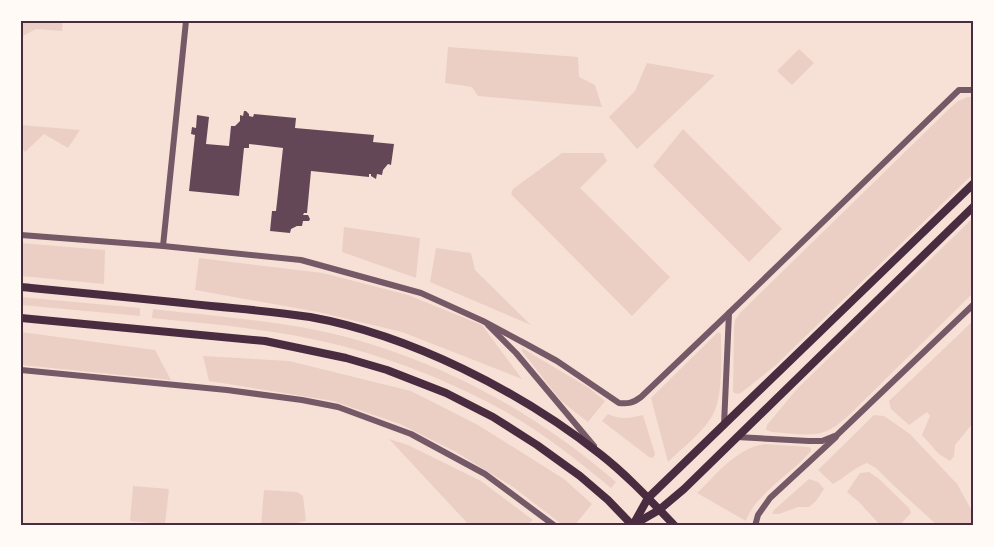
<svg xmlns="http://www.w3.org/2000/svg" width="994" height="547" font-family="Roboto,sans-serif">
  <style>
    .green { fill: #ebcfc5 }
    .building { fill: #644757 }
    .lines { fill: none; stroke-linecap: round; stroke-linejoin: round }
    .minor { stroke: #755966; stroke-width: 6 }
    .secondary { stroke: #4a2c40; stroke-width: 8 }
    .neatline { fill: none; stroke: #4a2c40; stroke-width: 2 }
  </style>
  <rect width="100%" height="100%" fill="#f7e1d7"/>
  <g class="green">
    <polygon points="21,21 63,21 62,31 36,29 21,37"/>
    <polygon points="448,47 578,57 579,77 595,85 602,107 478,96 472,87 445,83"/>
    <polygon points="799,49 814,63 792,85 777,71"/>
    <polygon points="647,63 715,75 637,149 609,117 635,91"/>
    <polygon points="968,97 973,97 973,174 776,365 741,393 737,394 733,392 734,328 735,320 740,313 951,107 958,101"/>
    <polygon points="21,125 80,130 68,148 44,134 25,152 21,146"/>
    <polygon points="683,129 782,229 749,262 653,166"/>
    <polygon points="562,153 603,153 607,161 580,188 670,277 632,316 511,194 513,189"/>
    <path d="M973 218V293L848 416C841 422 833 429 824 432 810 437 787 433 772 432L766 430 767 425 797 389Z"/>
    <polygon points="344,227 420,238 416,278 342,252"/>
    <polygon points="21,243 105,250 104,284 21,276"/>
    <polygon points="436,248 471,253 475,270 531,325 430,282"/>
    <polygon points="199,258 323,273 408,295 482,325 522,379 402,332 318,312 195,290"/>
    <polygon points="21,297 140,308 140,316 21,305"/>
    <path d="M153 309C204 315 256 319 306 328 422 350 528 406 616 482L611 488C575 458 537 428 495 406 424 368 346 342 266 331 228 325 190 322 152 318Z"/>
    <polygon points="973,321 973,423 955,445 954,456 950,461 939,454 922,435 930,416 927,412 909,425 891,409 889,401"/>
    <polygon points="21,332 155,350 171,380 21,365"/>
    <path d="M718 332 721 334C721 358 724 399 711 418 700 435 682 448 668 462L651 398Z"/>
    <polygon points="522,348 589,388 605,401 588,422 561,401 522,351"/>
    <polygon points="203,356 289,361 411,391 478,425 564,479 592,504 574,526 564,526 513,487 456,452 400,424 333,401 209,381"/>
    <path d="M608 414C620 420 631 418 643 415L655 454 653 458 649 457 602 421Z"/>
    <path d="M874 415 884 416 910 434 957 484 972 511V526H938L892 484 876 468 867 463C853 468 846 477 833 484L818 470Z"/>
    <polygon points="389,439 408,445 481,481 533,520 526,526 470,526"/>
    <path d="M765 444 809 447 811 449V451C793 473 755 494 746 521L697 493C717 474 736 448 765 444Z"/>
    <polygon points="869,472 879,479 909,508 911,513 899,526 881,526 859,502 847,492 860,473"/>
    <polygon points="809,479 818,482 824,489 816,501 809,507 798,507 779,514 772,514 774,510"/>
    <polygon points="133,486 169,489 165,524 130,521"/>
    <polygon points="264,490 297,492 303,496 306,521 300,522 293,526 261,526"/>
  </g>
  <polygon class="building" points="244,111 246,111 249,114 249,116 253,117 254,114 296,118 295,128 374,135 373,142 394,144 391,165 388,164 383,170 382,175 377,174 376,179 371,176 371,174 369,174 369,177 311,171 307,213 304,213 303,215 308,215 310,219 309,221 303,221 302,226 297,226 291,229 290,233 270,231 272,211 276,211 283,148 249,144 249,148 244,148 239,196 189,191 195,135 191,134 192,127 196,128 197,115 209,117 206,144 229,146 231,126 235,126 240,121 240,115 243,116"/>
  <g class="lines">
    <g class="minor">
      <path d="M21 235 163 246 301 260 421 293 483 321 526 344 557 361 619 403C628 404 633 403 641 397L729 313"/>
      <polyline points="163,246 186,21"/>
      <polyline points="488,325 516,353 594,446"/>
      <polyline points="21,370 227,390 302,400 338,407 411,434 485,474 555,526"/>
      <polyline points="724,425 729,313 959,90 973,90"/>
      <polyline points="737,437 809,441 822,441 837,435 973,305"/>
      <polyline points="755,526 758,515 770,498 836,437"/>
    </g>
    <g class="secondary">
      <path d="M21 287C84 293 148 299 211 306 244 309 277 312 310 317 410 335 520 391 600 454 627 475 651 501 675 526"/>
      <polyline points="21,318 265,341 346,358 387,370 446,393 493,417 537,445 580,476 608,500 633,526"/>
      <polyline points="633,525 648,498 973,184"/>
      <polyline points="633,525 659,510 684,489 973,207"/>
    </g>
  </g>
  <rect width="994" height="547" fill="none" stroke="#fffaf5" stroke-width="45"/>
  <rect x="22" y="22" width="950" height="502" class="neatline"/>
</svg>
